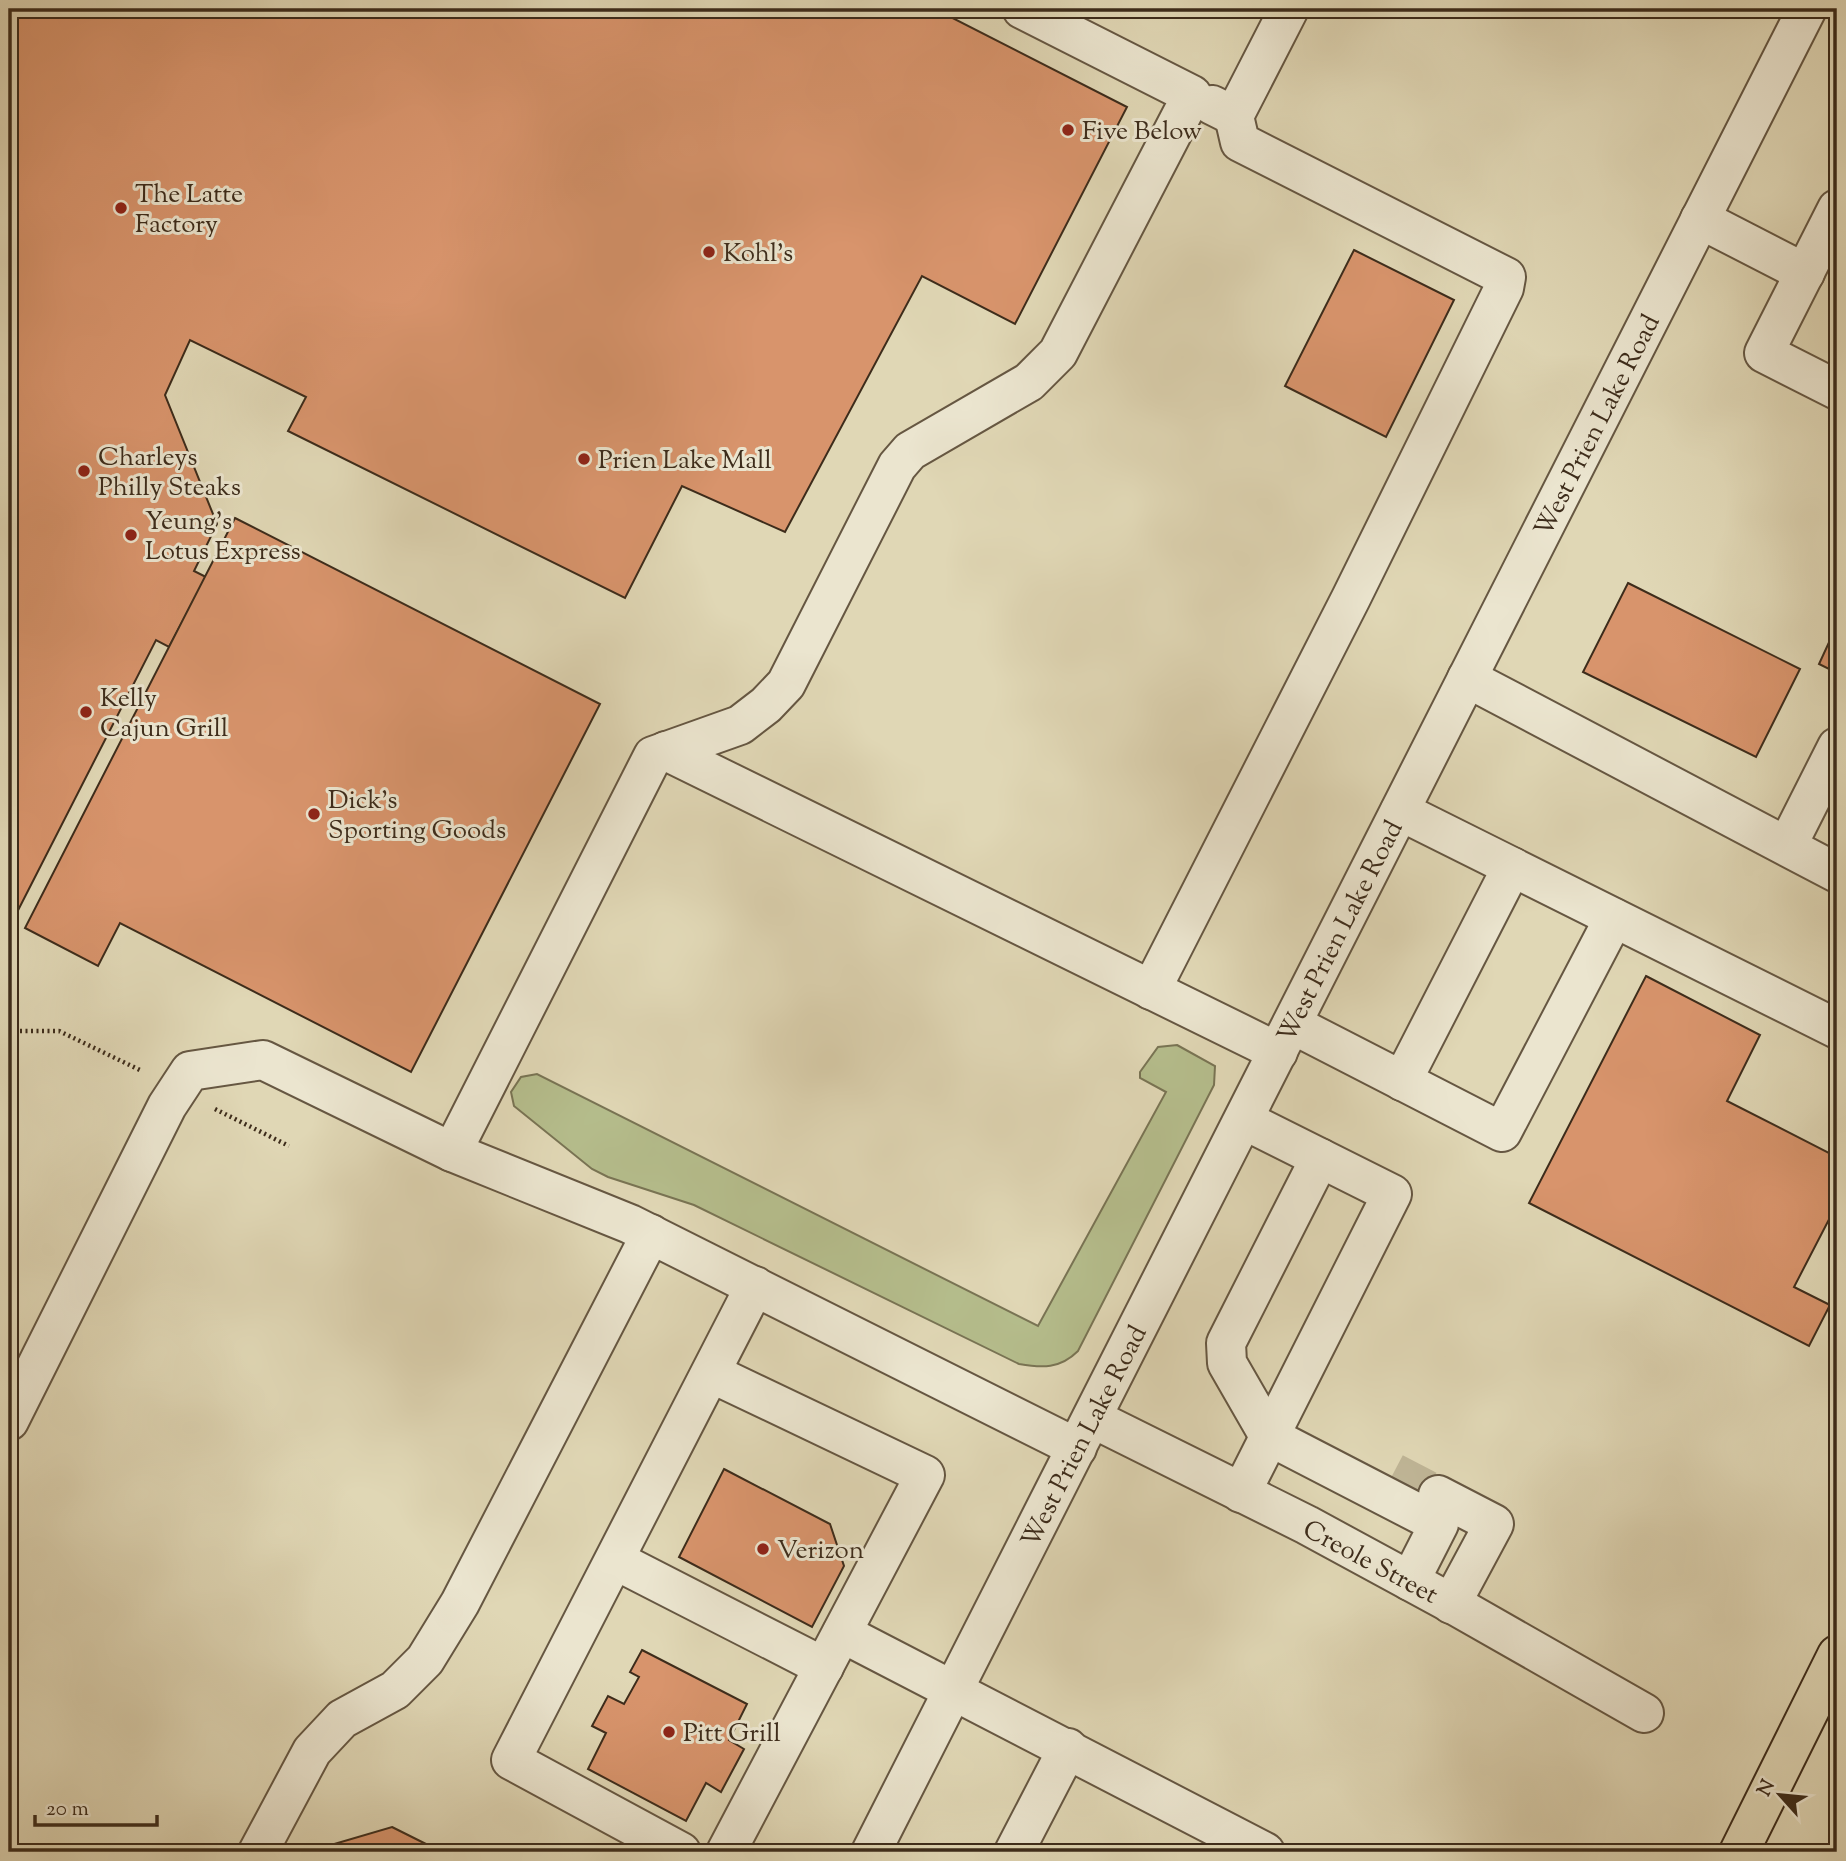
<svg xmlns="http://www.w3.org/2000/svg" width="1846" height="1861" font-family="'Sorts Mill Goudy',serif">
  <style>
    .green { fill: #b5bd8c; stroke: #797454; stroke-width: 2 }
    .building { fill: #d8946c; stroke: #3d2c1b; stroke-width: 2 }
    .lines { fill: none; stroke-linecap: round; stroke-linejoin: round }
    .minor-tunnel { stroke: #bfb596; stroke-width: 38; stroke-dasharray: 38 19; stroke-linecap: butt }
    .minor-casing { stroke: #665742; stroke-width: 42 }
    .highway-casing { stroke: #3d2c1b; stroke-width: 42 }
    .path { stroke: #3d2c1b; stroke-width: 4.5; stroke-dasharray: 2 3.5; stroke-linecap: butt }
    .minor { stroke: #ebe5cf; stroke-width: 38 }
    .highway { stroke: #e0d7b5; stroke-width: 38 }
    .poi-dot { fill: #8f2418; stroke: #ebe5cf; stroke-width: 2.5 }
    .labels { text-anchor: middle; stroke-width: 6; stroke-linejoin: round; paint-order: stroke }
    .poi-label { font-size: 26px; fill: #3d2c1b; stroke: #ebe5cf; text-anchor: start }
    .street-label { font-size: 26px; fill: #3d2c1b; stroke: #ebe5cf }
  </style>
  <rect width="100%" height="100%" fill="#e0d7b5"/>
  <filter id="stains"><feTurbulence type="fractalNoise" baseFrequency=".00286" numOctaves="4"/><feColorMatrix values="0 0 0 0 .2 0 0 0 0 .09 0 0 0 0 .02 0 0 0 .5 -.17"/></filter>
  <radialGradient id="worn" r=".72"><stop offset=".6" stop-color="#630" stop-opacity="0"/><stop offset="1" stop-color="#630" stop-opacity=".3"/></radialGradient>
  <path class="green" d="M1177 1045 1215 1066 1214 1085 1078 1351C1060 1369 1042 1368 1019 1364L694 1205 608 1177 592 1169 514 1106 511 1092 521 1077 537 1074 1038 1326 1166 1092 1140 1078V1072L1158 1047Z"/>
  <g class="building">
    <polygon points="9,9 935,9 1127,107 1015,324 922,276 785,532 682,486 625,598 288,431 306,397 190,340 165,395 217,524 194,571 206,577 169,647 156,640 9,928"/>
    <polygon points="1354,250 1454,300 1386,437 1285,386"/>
    <polygon points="235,518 600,704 411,1072 120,923 98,966 25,928"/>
    <polygon points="1628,583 1800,669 1756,757 1583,672"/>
    <polygon points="1837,625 1837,673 1819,664"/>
    <polygon points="1646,976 1760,1035 1727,1101 1837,1157 1837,1204 1794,1287 1830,1305 1809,1346 1529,1203"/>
    <polygon points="724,1469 830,1524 844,1566 812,1627 679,1557"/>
    <polygon points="642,1650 747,1704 729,1740 744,1749 721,1792 706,1783 686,1821 588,1769 606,1733 592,1726 608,1696 624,1704 639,1677 630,1672"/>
    <polygon points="392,1827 442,1852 307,1852"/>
  </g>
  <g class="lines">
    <polyline class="minor-tunnel" points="1394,1472 1438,1495"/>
    <defs>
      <g id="minor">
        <polyline points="1212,105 1234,116 1289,9"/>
        <polyline points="1837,209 1764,353 1837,390"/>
        <polyline points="1700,219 1805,273"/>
        <polyline points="1467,678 1837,873"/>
        <polyline points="666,751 1278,1052"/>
        <polyline points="1400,811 1837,1029"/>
        <polyline points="1787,846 1837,747"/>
        <polyline points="1151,990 1351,598 1504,288 1506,277 1240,142 1234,116"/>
        <polyline points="1292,1024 1502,1132 1614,918"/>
        <polyline points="1402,1081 1512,867"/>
        <polyline points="452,1152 653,756 740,725 766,705 786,684 897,466 910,451 1029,382 1058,353 1192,95 1022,9"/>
        <polyline points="1320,1158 1226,1343 1227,1363 1269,1436 1439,1524 1410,1581"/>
        <polyline points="711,1373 925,1475 726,1852"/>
        <polyline points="1092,1418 1307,1525 1458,1607 1644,1713"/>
        <polyline points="9,1421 167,1106 190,1071 263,1060 452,1152 630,1224 1077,1448"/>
        <polyline points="1241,1493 1392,1194 1244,1120"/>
        <polyline points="1438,1495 1494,1524 1451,1604"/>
        <polyline points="615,1560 824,1667"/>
        <polyline points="842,1633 1265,1852"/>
        <polyline points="258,1852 312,1751 342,1719 395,1690 425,1660 460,1603 651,1234"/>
        <polyline points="681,1852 511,1760 755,1286"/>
        <polyline points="871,1852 1807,9"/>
        <polyline points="1014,1852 1068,1748"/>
      </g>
      <polyline id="highway" points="1739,1852 1837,1655"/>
    </defs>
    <use href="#minor" class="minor-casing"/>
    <use href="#highway" class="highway-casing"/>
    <g class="path">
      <polyline points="9,1031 59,1031 142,1071"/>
      <polyline points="215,1109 289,1146"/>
    </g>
    <use href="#minor" class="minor"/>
    <use href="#highway" class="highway"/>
  </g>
  <g class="poi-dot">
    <circle cx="1068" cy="130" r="7"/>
    <circle cx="121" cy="208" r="7"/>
    <circle cx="709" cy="252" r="7"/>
    <circle cx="584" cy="459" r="7"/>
    <circle cx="84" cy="471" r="7"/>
    <circle cx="131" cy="535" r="7"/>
    <circle cx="86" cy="712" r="7"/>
    <circle cx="314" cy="814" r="7"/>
    <circle cx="763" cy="1549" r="7"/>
    <circle cx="669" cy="1732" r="7"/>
  </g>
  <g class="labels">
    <g class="poi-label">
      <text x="1082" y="139">Five Below</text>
      <text x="135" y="202">The Latte<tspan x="135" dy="30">Factory</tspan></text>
      <text x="723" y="261">Kohl's</text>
      <text x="98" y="465">Charleys<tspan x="98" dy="30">Philly Steaks</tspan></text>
      <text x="598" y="468">Prien Lake Mall</text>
      <text x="145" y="529">Yeung's<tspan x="145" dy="30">Lotus Express</tspan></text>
      <text x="100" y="706">Kelly<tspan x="100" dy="30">Cajun Grill</tspan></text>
      <text x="328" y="808">Dick's<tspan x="328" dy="30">Sporting Goods</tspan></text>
      <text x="777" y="1558">Verizon</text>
      <text x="683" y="1741">Pitt Grill</text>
    </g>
    <g class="street-label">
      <text transform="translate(1596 425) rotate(-63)" y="9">West Prien Lake Road</text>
      <text transform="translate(1339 931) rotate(-63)" y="9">West Prien Lake Road</text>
      <text transform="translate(1083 1436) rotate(-63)" y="9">West Prien Lake Road</text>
      <text transform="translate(1371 1561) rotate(28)" y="9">Creole Street</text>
    </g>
  </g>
  <rect width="1846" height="1861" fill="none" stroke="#e0d7b5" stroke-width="35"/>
  <rect x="10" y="10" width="1825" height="1840" fill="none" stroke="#3d2c1b" stroke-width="3.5"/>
  <rect x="18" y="18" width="1811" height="1826" fill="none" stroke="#3d2c1b" stroke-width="2"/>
  <g transform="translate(1780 1795) rotate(297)" stroke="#ebe5cf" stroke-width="5" paint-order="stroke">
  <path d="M0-5L12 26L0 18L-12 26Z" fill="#3d2c1b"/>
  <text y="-10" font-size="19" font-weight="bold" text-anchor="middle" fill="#3d2c1b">N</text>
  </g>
  <path d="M35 1815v10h122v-10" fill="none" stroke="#3d2c1b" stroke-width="3.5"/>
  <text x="46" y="1815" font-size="21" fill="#3d2c1b" stroke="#ebe5cf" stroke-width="5" paint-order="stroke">20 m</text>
  <rect width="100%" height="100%" filter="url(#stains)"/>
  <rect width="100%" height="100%" fill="url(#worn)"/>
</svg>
